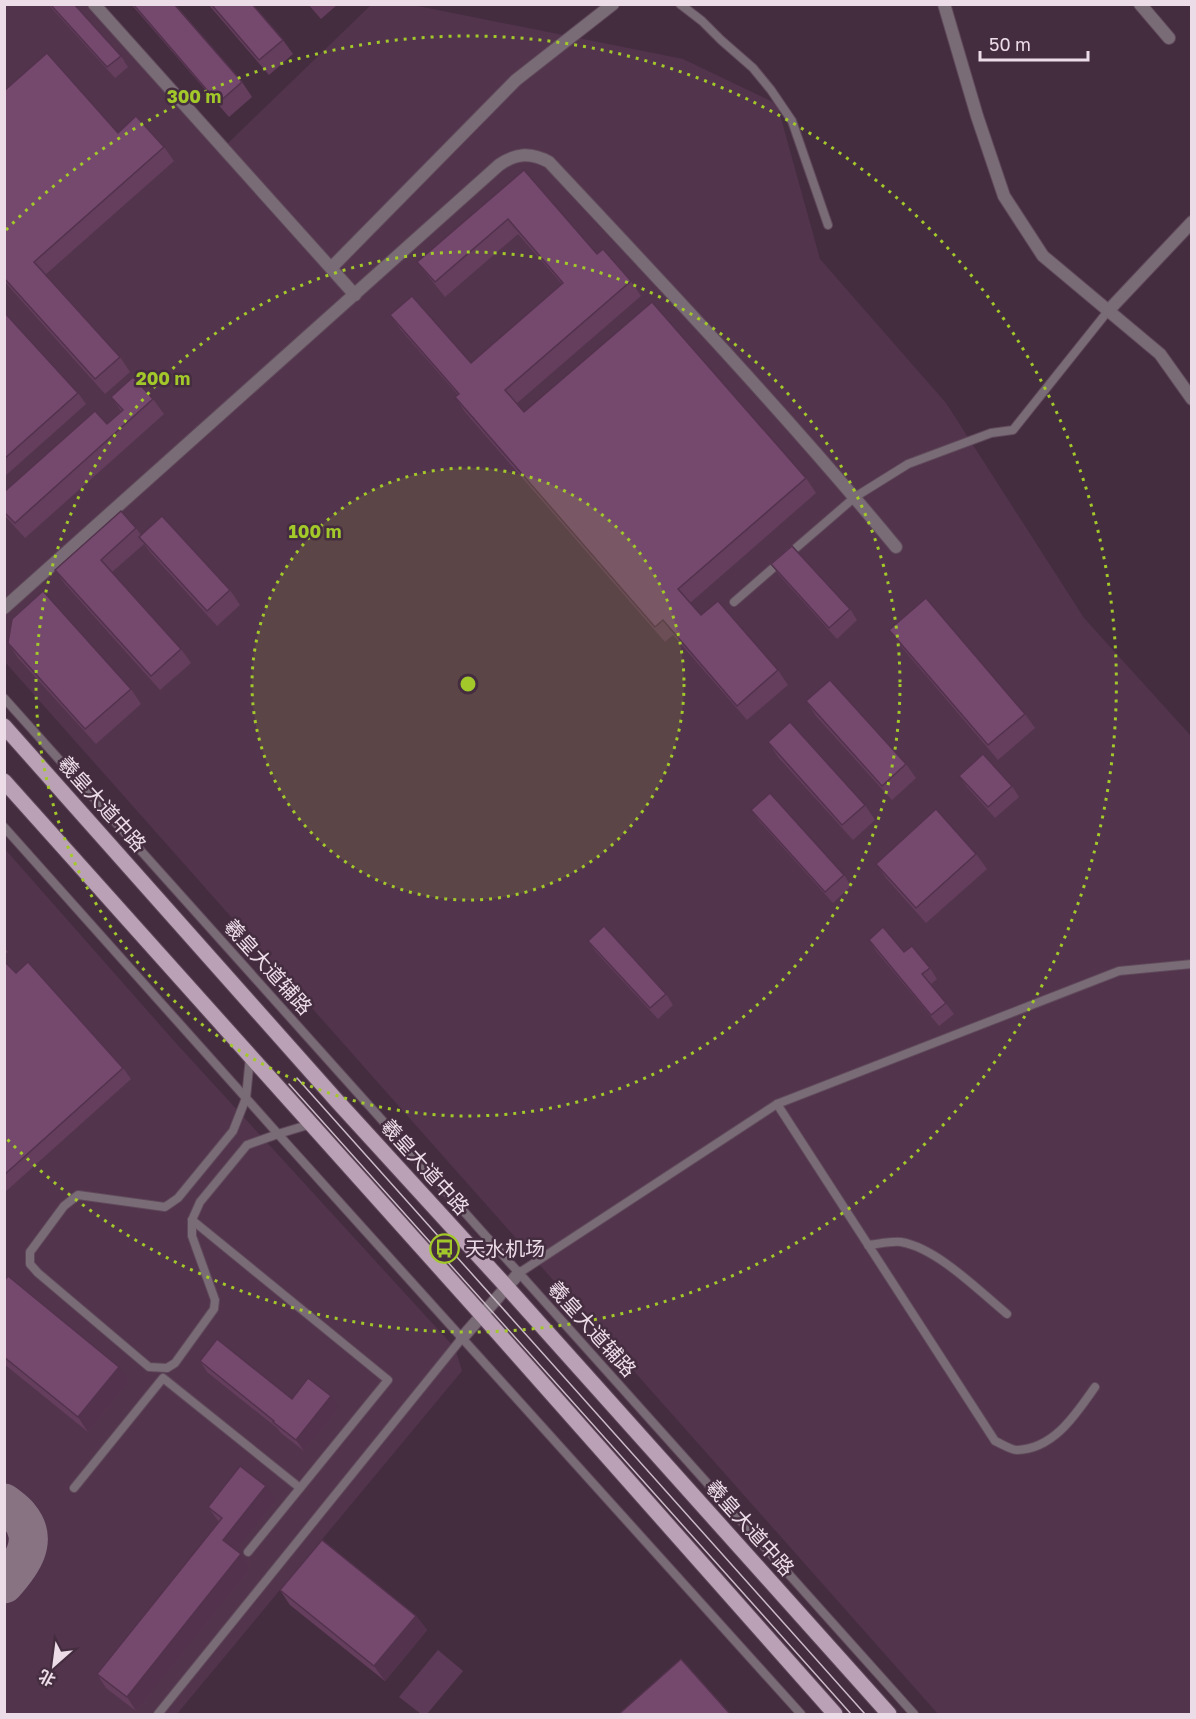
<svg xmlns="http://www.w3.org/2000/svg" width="1196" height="1719" font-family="'Golos Text','Noto Sans SC',sans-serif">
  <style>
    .built { fill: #52344c }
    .green { fill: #5d3a57 }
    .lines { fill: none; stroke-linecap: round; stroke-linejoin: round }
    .taxiway { stroke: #887383; stroke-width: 39 }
    .lane-casing { stroke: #60495b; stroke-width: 10 }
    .street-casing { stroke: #60495b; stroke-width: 14 }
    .primary-casing { stroke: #60495b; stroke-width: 17 }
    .lane { stroke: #796c76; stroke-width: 8 }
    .street { stroke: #796c76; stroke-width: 12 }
    .primary { stroke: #baa1b5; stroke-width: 15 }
    .tram { stroke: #cab9c6; stroke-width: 1.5 }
    .wall { fill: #653e5e }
    .shaded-wall { fill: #52324c }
    .building { fill: #75486d; stroke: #52324c; stroke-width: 1.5 }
    .ring { fill: none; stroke: #a2c929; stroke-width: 3; stroke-dasharray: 3 6 }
    .labels { text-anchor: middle; stroke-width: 5; stroke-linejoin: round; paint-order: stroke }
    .street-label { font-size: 20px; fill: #ecdce8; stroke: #452d40 }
    .poi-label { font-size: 20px; fill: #ecdce8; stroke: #452d40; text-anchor: start }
    .centre { fill: #a2c929; stroke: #452d40; stroke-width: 3 }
    .ring-label { font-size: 18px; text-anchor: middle; font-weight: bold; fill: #a2c929; stroke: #452d40; stroke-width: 5; stroke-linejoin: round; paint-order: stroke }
  </style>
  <rect width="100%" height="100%" fill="#452d40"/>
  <g class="built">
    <polygon points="4,5 92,5 223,148 371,5 413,5 683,59 777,104 820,259 946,403 1084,618 1191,736 1191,1714 938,1714 5,662"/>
    <polygon points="4,848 175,1042 455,1348 462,1371 177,1714 5,1714"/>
  </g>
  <polygon class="green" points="438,1650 463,1671 427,1714 421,1714 399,1697"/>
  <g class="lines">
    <path class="taxiway" d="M4 1503C9 1507 15 1511 19 1516 40 1541 21 1565 4 1584"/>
    <defs>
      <g id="lane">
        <polyline points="680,4 702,21 721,40 753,68 771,90 792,121 828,225"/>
        <polyline points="789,554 855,497 908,464 991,433 1013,430 1108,311"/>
        <polyline points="734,602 780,562"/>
        <polyline points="4,698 914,1714"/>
        <polyline points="4,827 278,1134 801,1714"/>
        <polyline points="250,1057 246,1098 233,1131 178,1198 165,1207 78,1195 64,1206 30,1252 30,1264 38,1273 149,1367 167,1368 175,1363 214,1309 215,1300 192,1236 192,1220 200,1202 247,1145 278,1134 311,1124"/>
        <path d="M777 1104 995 1441C1002 1444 1011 1450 1017 1450 1054 1449 1076 1414 1095 1387"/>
        <polyline points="192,1220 388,1380 248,1552"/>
        <path d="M868 1245C878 1244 891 1241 901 1242 937 1248 979 1291 1007 1314"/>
        <polyline points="519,1273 777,1104 1119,971 1192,964"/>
        <polyline points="74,1488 163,1378 300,1488"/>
        <polyline points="158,1714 462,1338"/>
      </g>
      <g id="street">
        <polyline points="94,4 355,295"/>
        <polyline points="944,4 977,116 1004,196 1043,256 1160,354 1192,399"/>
        <polyline points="1140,4 1169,38"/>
        <polyline points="331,268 516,80 613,4"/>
        <polyline points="1108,311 1192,222"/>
        <path d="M4 608 499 165C516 153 531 152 549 162 667 288 786 414 896 547"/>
        <polyline points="462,1338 519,1273"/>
      </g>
      <g id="primary">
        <polyline points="4,726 337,1101 506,1286 889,1714"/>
        <polyline points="4,781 482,1315 835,1714"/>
      </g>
    </defs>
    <use href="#lane" class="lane-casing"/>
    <use href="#street" class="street-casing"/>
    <use href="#primary" class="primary-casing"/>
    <use href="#lane" class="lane"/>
    <use href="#street" class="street"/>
    <use href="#primary" class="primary"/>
    <g class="tram">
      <polyline points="297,1078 865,1714"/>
      <polyline points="289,1084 851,1714"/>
    </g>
  </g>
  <g class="wall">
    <polygon points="48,4 74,4 121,56 128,67 115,78"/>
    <polygon points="131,4 174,4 242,82 252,97 229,117"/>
    <polygon points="208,4 252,4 283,40 293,54 269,75"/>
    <polygon points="308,4 338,4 321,19"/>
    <polygon points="4,91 118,133 164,147 174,161 45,275 120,357 130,372 105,394 4,281"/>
    <polygon points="524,170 597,254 631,281 641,296 516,404 524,412 806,478 816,493 690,603 701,615 778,670 788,685 747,720 673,635 665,642 465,412 455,397 458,395 400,329 390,315 471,363 562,284 518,234 445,297 428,276 417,262"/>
    <polygon points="4,312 78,393 86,404 4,477"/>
    <polygon points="111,397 153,399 164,414 25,538 4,515 4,492 107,424 121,411"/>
    <polygon points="136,528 141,535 230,590 240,605 217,626 150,552 144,544 112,572 181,649 191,663 160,690 65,584 55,570"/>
    <polygon points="771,564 850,609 857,620 837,639 779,575"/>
    <polygon points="889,630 1025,714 1035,728 998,760 899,644"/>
    <polygon points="8,643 131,689 141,704 96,744 18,658"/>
    <polygon points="806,701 906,764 916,778 892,800 816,716"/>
    <polygon points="768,742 865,805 875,820 853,840 778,757"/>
    <polygon points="959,776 1012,786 1019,797 995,818 967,787"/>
    <polygon points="751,810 844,875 851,886 833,903 759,821"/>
    <polygon points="976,854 987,869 926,923 886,878 876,864"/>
    <polygon points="869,940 904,952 930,968 937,979 931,984 954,1014 939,1026 876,951"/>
    <polygon points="588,941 666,994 673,1005 658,1019 596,952"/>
    <polygon points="4,947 8,952 4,955"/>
    <polygon points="4,961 16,973 123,1068 131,1079 4,1193"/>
    <polygon points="4,1281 129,1382 88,1432 4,1364"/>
    <polygon points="200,1361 292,1399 339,1408 304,1451 281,1433 277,1428 207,1372"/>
    <polygon points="276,1500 236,1550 241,1554 251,1568 136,1711 106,1688 97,1674 219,1522 208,1507"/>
    <polygon points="280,1590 416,1616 427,1630 385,1681 290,1605"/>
  </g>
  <g class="shaded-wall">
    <polygon points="119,1367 129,1382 88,1432 78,1417"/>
    <polygon points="331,1396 339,1408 304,1451 296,1440"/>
    <polygon points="266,1486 276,1500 233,1554 223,1540"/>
    <polygon points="241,1554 251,1568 136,1711 127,1697"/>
    <polygon points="416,1616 427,1630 385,1681 374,1666"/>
  </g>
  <g class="building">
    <polygon points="50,4 74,4 121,56 107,67"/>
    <polygon points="133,4 174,4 242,82 218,103"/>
    <polygon points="211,4 252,4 283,40 259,60"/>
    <polygon points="47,53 118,133 136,116 164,147 34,262 120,357 95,379 4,278 4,91"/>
    <polygon points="524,170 597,254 603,249 631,281 505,390 524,412 652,302 806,478 678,589 701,615 718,601 778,670 737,706 663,620 655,627 455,397 459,394 390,315 412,296 471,363 563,283 508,219 435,282 417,262"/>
    <polygon points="4,312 78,393 4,459"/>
    <polygon points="133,377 153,399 15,523 4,512 4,492 95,411 107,424 123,410 111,397"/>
    <polygon points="121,511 136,528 101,560 181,649 151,676 55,570"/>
    <polygon points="162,516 230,590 207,611 139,537"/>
    <polygon points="792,546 850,609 829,628 771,564"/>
    <polygon points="43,591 131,689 85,729 8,643 12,619"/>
    <polygon points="926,598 1025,714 988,745 889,630"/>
    <polygon points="830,680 906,764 882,786 806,701"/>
    <polygon points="790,722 865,805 842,825 768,742"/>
    <polygon points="983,754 1012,786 988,807 959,776"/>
    <polygon points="770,793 844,875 825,892 751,810"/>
    <polygon points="936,809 976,854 916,908 876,864"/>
    <polygon points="604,926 666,994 650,1008 588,941"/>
    <polygon points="883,927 904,952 912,946 930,968 922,974 946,1003 931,1015 869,940"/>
    <polygon points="4,961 16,973 28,962 123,1068 4,1175"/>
    <polygon points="8,1276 119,1367 78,1417 4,1357 4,1281"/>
    <polygon points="217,1339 292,1399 308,1378 331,1396 296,1440 273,1422 274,1421 200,1361"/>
    <polygon points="240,1466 266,1486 223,1540 241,1554 127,1697 97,1674 222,1518 208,1507"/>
    <polygon points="322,1540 416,1616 374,1666 280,1590"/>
    <polygon points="681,1659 730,1714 619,1714"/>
  </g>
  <circle cx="468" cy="684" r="216" fill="#a2c929" fill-opacity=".12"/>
  <g class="ring">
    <circle cx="468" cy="684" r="216"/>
    <circle cx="468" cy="684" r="432"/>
    <path d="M6 230A648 648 0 1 1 6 1138"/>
  </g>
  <defs>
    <symbol id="bus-ring" viewBox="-11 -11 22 22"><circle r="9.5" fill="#452d40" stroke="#a2c929" stroke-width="1.5"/><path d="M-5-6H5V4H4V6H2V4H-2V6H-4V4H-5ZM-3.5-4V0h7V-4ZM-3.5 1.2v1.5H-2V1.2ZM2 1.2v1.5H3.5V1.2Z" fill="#a2c929"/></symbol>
  </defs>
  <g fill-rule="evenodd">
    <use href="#bus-ring" x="428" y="1232" width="33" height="33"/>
  </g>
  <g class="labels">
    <g class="street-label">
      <text transform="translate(102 804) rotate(48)" y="7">羲皇大道中路</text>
      <text transform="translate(268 967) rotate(48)" y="7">羲皇大道辅路</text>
      <text transform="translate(425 1167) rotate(48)" y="7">羲皇大道中路</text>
      <text transform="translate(592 1329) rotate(48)" y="7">羲皇大道辅路</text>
      <text transform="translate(750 1528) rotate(48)" y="7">羲皇大道中路</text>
    </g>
    <g class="poi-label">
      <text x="465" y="1256">天水机场</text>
    </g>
  </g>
  <circle cx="468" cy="684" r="9" class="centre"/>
  <g class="ring-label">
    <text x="194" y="103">300 m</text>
    <text x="163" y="385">200 m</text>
    <text x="315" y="538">100 m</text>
  </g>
  <rect width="1196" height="1719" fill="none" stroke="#ecdce8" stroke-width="12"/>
  <g transform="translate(54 1665) rotate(208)" stroke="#452d40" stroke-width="4.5" paint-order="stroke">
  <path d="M0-4.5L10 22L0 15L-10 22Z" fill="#ecdce8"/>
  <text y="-9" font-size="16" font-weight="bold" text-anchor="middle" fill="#ecdce8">北</text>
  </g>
  <path d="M980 51v9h108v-9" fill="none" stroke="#ecdce8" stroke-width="3"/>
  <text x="989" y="51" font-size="18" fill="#ecdce8" stroke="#452d40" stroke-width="4.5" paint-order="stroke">50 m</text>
</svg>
